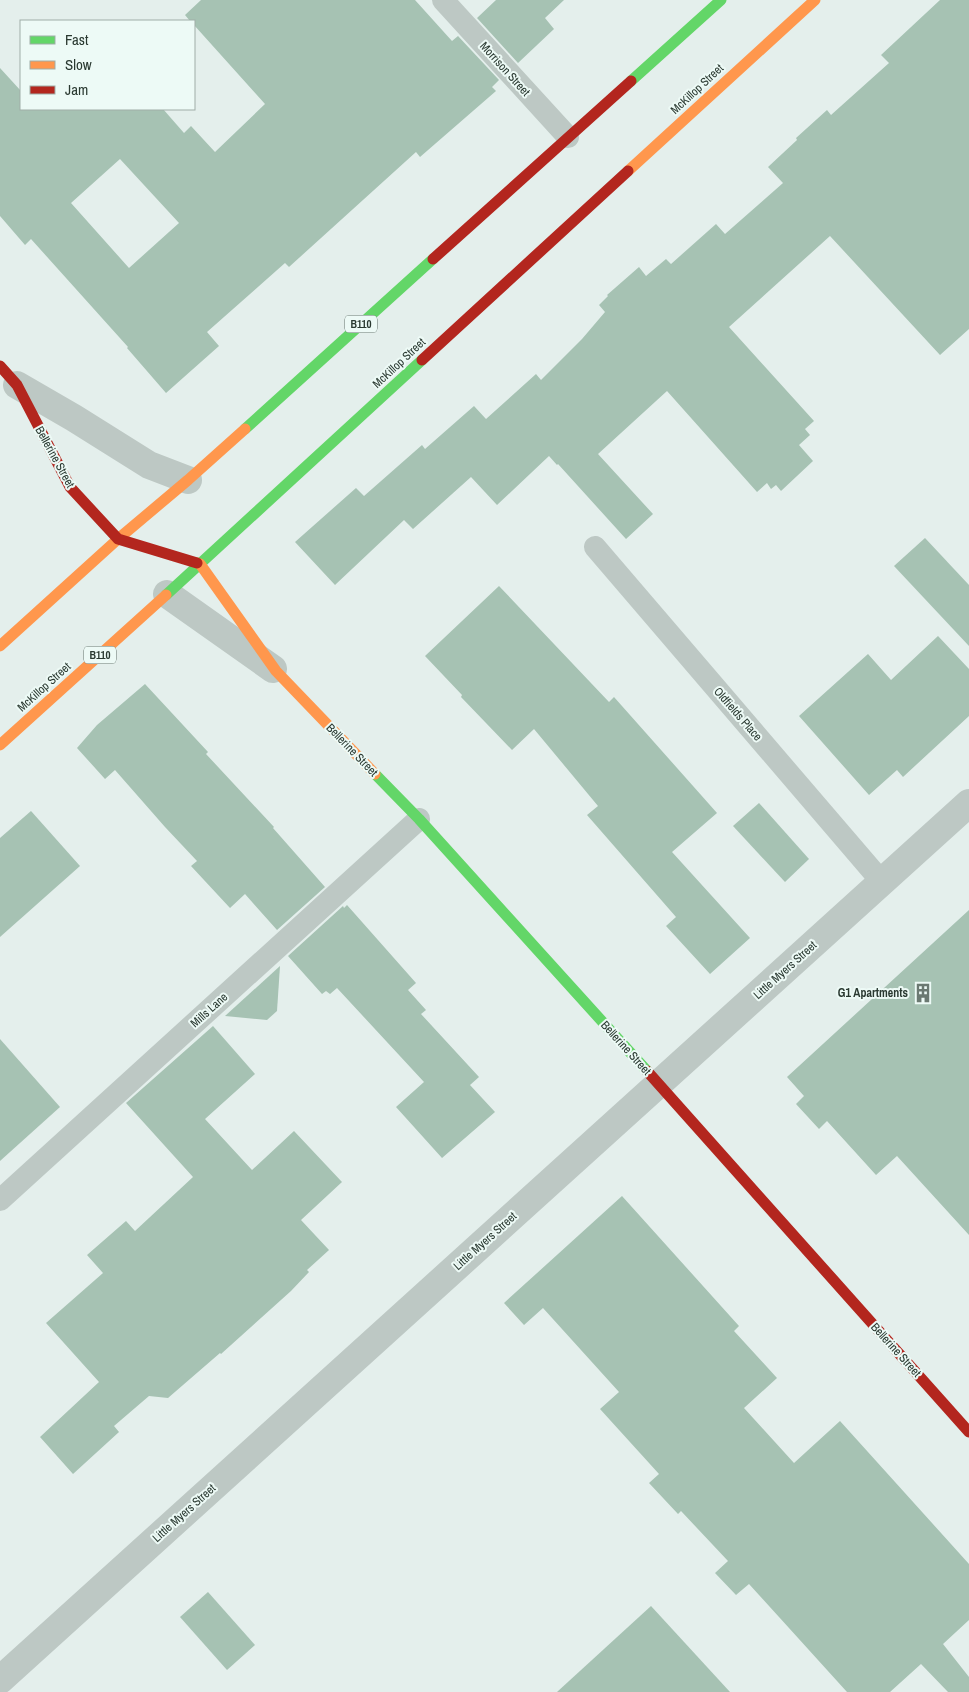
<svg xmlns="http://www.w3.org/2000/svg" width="969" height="1692" font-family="'Archivo Narrow',sans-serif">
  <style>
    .building { fill: #a6c2b3; fill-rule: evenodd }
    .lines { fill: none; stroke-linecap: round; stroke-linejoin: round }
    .lane { stroke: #bdc8c4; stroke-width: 22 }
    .street { stroke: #bdc8c4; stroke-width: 28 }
    .fast { stroke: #63d668; stroke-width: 11 }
    .slow { stroke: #ff974d; stroke-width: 11 }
    .jam { stroke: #b3261e; stroke-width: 11 }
    .labels { text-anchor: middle; stroke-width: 4; stroke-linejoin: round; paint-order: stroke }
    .shield { fill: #edfaf6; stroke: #64736c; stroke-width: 1 }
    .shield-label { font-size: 11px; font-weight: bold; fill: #2a3931 }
    .street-label { font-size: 12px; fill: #2a3931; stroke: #edfaf6 }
    .poi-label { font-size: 12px; font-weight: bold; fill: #2a3931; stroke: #edfaf6; text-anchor: end }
  </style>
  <rect width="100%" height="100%" fill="#e4efec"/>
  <g class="building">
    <path d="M201 0H415L452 41 458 36 499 80 492 87 496 91 420 157 416 152 289 267 285 263 207 332 219 346 166 393 127 348 128 347 31 239 25 245 0 216V68L21 91V109H163L184 133 191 126 215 152 265 104 194 25V21H190L185 15ZM120 159 179 223 129 268 71 203Z"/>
    <polygon points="496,0 564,0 545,18 554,29 518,63 477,18"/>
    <polygon points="940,0 969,0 969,329 940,355 830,236 729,327 814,421 805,429 810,435 799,445 813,461 781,491 776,485 771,489 767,483 757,492 667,391 598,454 653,514 626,539 558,464 557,465 549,456 497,505 471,477 413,529 404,520 335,585 295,542 356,488 364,496 422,445 425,449 474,406 486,419 536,374 541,380 582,339 605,312 599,305 608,296 607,295 639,267 646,276 666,259 671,264 716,224 725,234 783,183 768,167 797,140 796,138 827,110 831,115 889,63 881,55"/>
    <polygon points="925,538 969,585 969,646 894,566"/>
    <polygon points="499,586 609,702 614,697 717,813 672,852 750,938 710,974 666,926 676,917 587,815 598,806 534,729 512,750 461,697 462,695 425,656"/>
    <polygon points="938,636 969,669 969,716 903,777 897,770 869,795 799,716 868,654 891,680"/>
    <polygon points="145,684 208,752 206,754 274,827 273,828 325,887 277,930 245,894 230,908 191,866 197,861 165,827 115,770 105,779 77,748 97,725"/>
    <polygon points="759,803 809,859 785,882 733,826"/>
    <polygon points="31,811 80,866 0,937 0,838"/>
    <polygon points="347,905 416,983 408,990 426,1010 421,1014 479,1077 470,1085 495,1112 442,1158 396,1107 424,1082 337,988 330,994 326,991 322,994 288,956 343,906 344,908"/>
    <polygon points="969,910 969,1235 897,1156 876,1175 827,1121 819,1129 796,1104 804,1096 787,1077"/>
    <polygon points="280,966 277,1011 267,1020 225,1016"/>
    <polygon points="213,1026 255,1074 205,1119 252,1170 294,1131 342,1182 301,1220 329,1250 307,1270 309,1272 291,1291 221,1354 220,1353 168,1398 149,1396 114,1426 119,1432 73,1474 40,1437 99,1382 46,1323 103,1273 87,1255 126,1221 135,1231 193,1177 126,1103"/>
    <polygon points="0,1039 60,1107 0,1161"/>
    <polygon points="622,1196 739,1326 734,1331 777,1378 744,1408 794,1463 840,1421 969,1564 969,1620 943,1644 969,1677 969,1692 948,1692 921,1664 890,1692 847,1692 749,1584 736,1595 715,1573 728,1561 681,1511 678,1514 649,1483 659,1474 600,1409 619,1392 543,1308 524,1325 504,1303"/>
    <polygon points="208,1592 255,1645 227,1670 180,1617"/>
    <polygon points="651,1606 730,1692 557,1692"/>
  </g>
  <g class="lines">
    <g class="lane">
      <polyline points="443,0 568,137"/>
      <polyline points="595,547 882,882"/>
      <polyline points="0,1200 419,819"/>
    </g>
    <g class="street">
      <polyline points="17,385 74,418 149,465 188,480"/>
      <polyline points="167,594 273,669"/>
      <polyline points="0,1680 969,803"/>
    </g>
    <g class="fast">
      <polyline points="631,81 721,0"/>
      <polyline points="245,429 433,259"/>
      <polyline points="166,595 422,360"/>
      <polyline points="375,774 419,819 647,1071"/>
    </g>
    <g class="slow">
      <polyline points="628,171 815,0"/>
      <polyline points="197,563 200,564 276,671 375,774"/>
      <polyline points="0,646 118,539 188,480 245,429"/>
      <polyline points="0,745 166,595"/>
    </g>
    <g class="jam">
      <polyline points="433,259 631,81"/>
      <polyline points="422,360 628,171"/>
      <polyline points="0,366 17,385 70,487 118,539 197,563"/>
      <polyline points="647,1071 969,1432"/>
    </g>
  </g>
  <defs>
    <symbol id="building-bare" viewBox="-9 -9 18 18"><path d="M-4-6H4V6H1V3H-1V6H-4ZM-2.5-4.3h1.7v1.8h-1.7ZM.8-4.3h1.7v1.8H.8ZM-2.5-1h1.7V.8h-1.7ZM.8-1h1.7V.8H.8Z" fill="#6b7972" stroke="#edfaf6" stroke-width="2.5" paint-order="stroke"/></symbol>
  </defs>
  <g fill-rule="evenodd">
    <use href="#building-bare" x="909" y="979" width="28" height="28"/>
  </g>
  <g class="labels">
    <g class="shield">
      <rect x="345" y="315.5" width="32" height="17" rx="4"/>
      <rect x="84" y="646.5" width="32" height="17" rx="4"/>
    </g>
    <g class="shield-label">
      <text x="361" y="328">B110</text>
      <text x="100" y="659">B110</text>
    </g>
    <g class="street-label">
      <text transform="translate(505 69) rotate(48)" y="4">Morrison Street</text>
      <text transform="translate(697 89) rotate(-43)" y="4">McKillop Street</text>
      <text transform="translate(399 363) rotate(-43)" y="4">McKillop Street</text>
      <text transform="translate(55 457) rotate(61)" y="4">Bellerine Street</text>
      <text transform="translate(44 687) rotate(-42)" y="4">McKillop Street</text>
      <text transform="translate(738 714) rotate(49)" y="4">Oldfields Place</text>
      <text transform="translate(352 750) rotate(46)" y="4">Bellerine Street</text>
      <text transform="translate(785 970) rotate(-42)" y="4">Little Myers Street</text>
      <text transform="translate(209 1010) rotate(-42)" y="4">Mills Lane</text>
      <text transform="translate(626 1048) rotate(48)" y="4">Bellerine Street</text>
      <text transform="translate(485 1241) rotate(-42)" y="4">Little Myers Street</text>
      <text transform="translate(896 1350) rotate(48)" y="4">Bellerine Street</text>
      <text transform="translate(184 1513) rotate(-42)" y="4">Little Myers Street</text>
    </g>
    <g class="poi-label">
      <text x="908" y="997">G1 Apartments</text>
    </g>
  </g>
  <rect x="20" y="20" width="175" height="90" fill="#edfaf6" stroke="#9fada7"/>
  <rect x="30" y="36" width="25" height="8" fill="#63d668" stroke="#9fada7"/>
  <text x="65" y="45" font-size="15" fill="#2a3931">Fast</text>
  <rect x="30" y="61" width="25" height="8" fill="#ff974d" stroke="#9fada7"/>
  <text x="65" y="70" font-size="15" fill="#2a3931">Slow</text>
  <rect x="30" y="86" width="25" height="8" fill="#b3261e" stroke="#9fada7"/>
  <text x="65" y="95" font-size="15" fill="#2a3931">Jam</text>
</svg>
